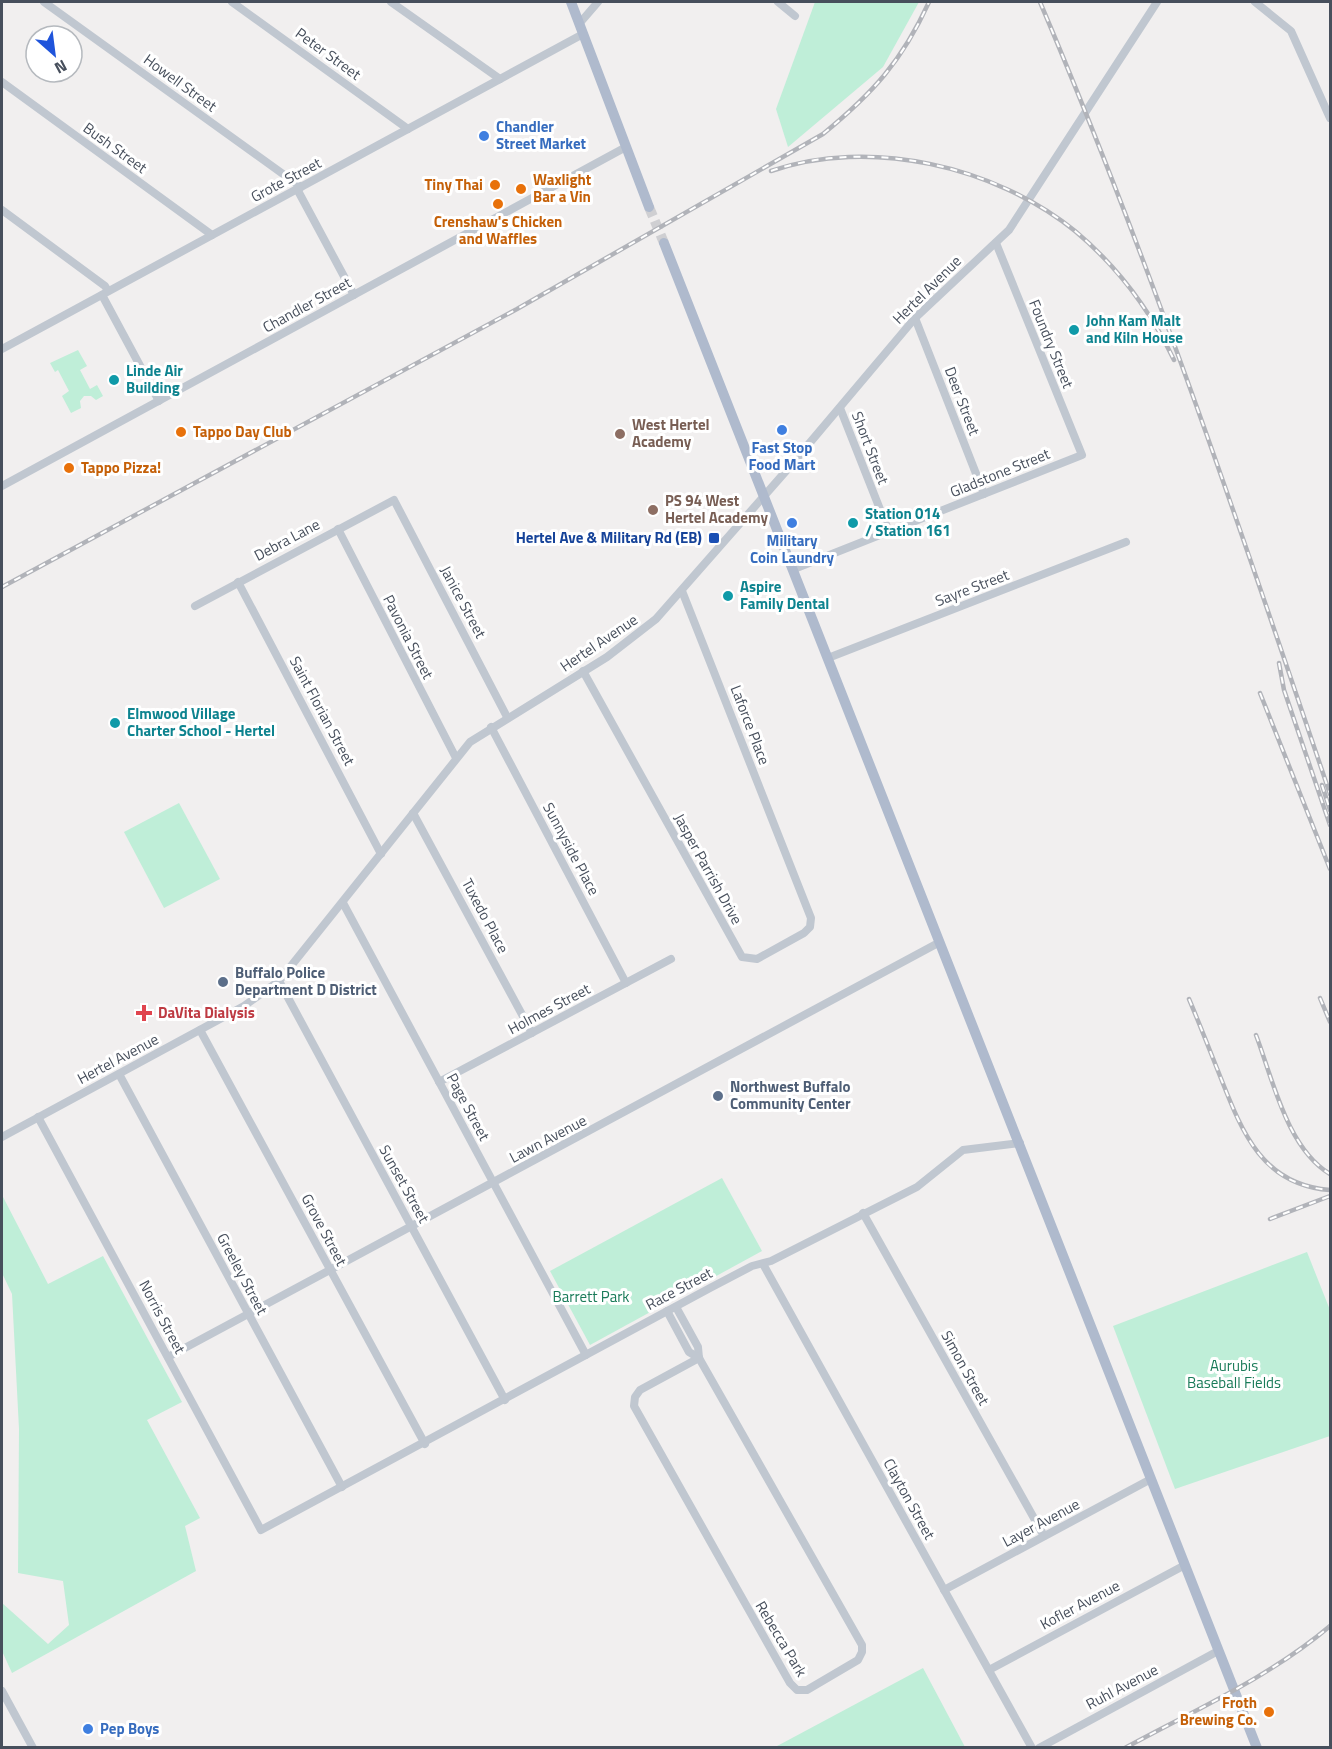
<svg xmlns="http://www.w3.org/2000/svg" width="1332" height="1749" font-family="'Titillium Web',sans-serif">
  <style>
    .green { fill: #bfeed8 }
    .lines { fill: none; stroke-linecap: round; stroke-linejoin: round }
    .major-tunnel { stroke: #cfcfd2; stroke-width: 10; stroke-dasharray: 10 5; stroke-linecap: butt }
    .minor { stroke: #c0c7d0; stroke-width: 8 }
    .major { stroke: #afbacd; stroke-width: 10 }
    .rail-casing { stroke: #b1b3b9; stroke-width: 4.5 }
    .rail { stroke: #fff; stroke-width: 2; stroke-dasharray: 7; stroke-linecap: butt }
    .shop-dot { fill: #3f7fe0; stroke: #fff; stroke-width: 2 }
    .food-dot { fill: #e8710a; stroke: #fff; stroke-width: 2 }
    .culture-dot { fill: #0f9aa8; stroke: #fff; stroke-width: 2 }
    .education-dot { fill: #8d6e63; stroke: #fff; stroke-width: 2 }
    .transit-dot { fill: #1a4fb4; stroke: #fff; stroke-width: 2 }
    .service-dot { fill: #5c6f8a; stroke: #fff; stroke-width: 2 }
    .health-dot { fill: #e0444e; stroke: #fff; stroke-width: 2 }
    .labels { text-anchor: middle; stroke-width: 6; stroke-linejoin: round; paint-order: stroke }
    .street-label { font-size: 15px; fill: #474f5c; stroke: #fff }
    .shop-label { font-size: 15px; font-weight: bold; fill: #366cbe; stroke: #fff; text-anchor: start }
    .food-label { font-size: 15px; font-weight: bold; fill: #c56008; stroke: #fff; text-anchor: start }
    .culture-label { font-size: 15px; font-weight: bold; fill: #0d838f; stroke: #fff; text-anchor: start }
    .education-label { font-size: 15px; font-weight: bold; fill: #785e54; stroke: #fff; text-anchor: start }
    .transit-label { font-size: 15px; font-weight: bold; fill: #164399; stroke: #fff; text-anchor: end }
    .service-label { font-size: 15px; font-weight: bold; fill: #4e5e75; stroke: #fff; text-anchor: start }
    .health-label { font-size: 15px; font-weight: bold; fill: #be3a42; stroke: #fff; text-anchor: start }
    .park-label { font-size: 15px; fill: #1a7b59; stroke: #fff }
  </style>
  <rect width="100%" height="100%" fill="#f1efef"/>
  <g class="green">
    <polygon points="815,2 919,2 883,67 788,147 776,109"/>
    <polygon points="78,350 87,366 80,370 90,389 97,385 103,396 96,400 91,396 84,396 80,401 81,408 71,413 62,396 69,391 58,370 55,372 50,363"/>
    <polygon points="179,803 220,879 164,908 124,832"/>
    <polygon points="722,1178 762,1251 590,1345 550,1271"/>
    <polygon points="2,1195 48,1284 103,1256 182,1402 147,1420 200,1518 185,1526 196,1571 12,1673 2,1651 2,1603 48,1644 69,1625 63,1581 18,1573 19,1429 12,1294 2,1273"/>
    <polygon points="1307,1252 1330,1310 1330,1436 1175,1489 1113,1326"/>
    <polygon points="923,1668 965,1747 775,1747 779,1745"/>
  </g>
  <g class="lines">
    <polyline class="major-tunnel" points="649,207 664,243"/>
    <g class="minor">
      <polyline points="44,2 301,187"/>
      <polyline points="232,2 408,129"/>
      <polyline points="391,2 500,79"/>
      <polyline points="778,2 795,16"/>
      <polyline points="1255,2 1291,31 1330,118"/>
      <polyline points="579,24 598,2"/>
      <polyline points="2,82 212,235"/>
      <polyline points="297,189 354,295"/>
      <polyline points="2,210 105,286 108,291"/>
      <polyline points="102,295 159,401"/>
      <polyline points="915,318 984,494"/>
      <polyline points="2,349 583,34"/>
      <polyline points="840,408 889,532"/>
      <polyline points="2,486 626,147"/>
      <polyline points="338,529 456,758"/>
      <polyline points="794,569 1082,455 996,243"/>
      <polyline points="238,582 381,854"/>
      <polyline points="195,606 394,500 507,717"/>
      <polyline points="828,658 1126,542"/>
      <polyline points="583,671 742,957 757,959 804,933 810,927 811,918 682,591"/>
      <polyline points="491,727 626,983"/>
      <polyline points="413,813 532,1033"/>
      <polyline points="343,903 586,1355"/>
      <polyline points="279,981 505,1400"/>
      <polyline points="200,1030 425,1444"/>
      <polyline points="119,1074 342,1487"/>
      <polyline points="439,1082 671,959"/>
      <polyline points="38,1117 261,1530 710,1288 752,1266 771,1261 917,1187 963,1150 1020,1143"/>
      <polyline points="2,1137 244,1006 279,981 470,742 607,657 656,619 786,471 915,318 1009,230 1157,2"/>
      <polyline points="863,1213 1044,1536"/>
      <polyline points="763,1264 1032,1748"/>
      <polyline points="676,1307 698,1347 699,1358"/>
      <polyline points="667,1311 689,1352 699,1358"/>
      <polyline points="168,1357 940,942"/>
      <polygon points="699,1358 862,1645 862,1652 858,1660 807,1690 797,1690 790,1683 634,1406 635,1397 640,1390"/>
      <polyline points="944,1590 1151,1479"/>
      <polyline points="989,1670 1185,1565"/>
      <polyline points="2,1691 33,1748"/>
      <polyline points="1039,1748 1218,1651"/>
    </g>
    <g class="major">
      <polyline points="571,2 649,207"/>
      <polyline points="664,243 1257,1748"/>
    </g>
    <defs>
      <g id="rail">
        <path d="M1040 2C1150 261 1240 527 1330 794"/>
        <path d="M771 171C869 137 995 166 1075 231 1117 266 1151 312 1174 360"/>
        <path d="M2 587 517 309 823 134C873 93 902 61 929 2"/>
        <polyline points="1279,663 1284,690 1330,825"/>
        <polyline points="1260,693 1330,869"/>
        <polyline points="1322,785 1330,810"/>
        <polyline points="1320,998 1330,1022"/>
        <path d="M1189 999C1200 1025 1210 1051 1220 1076 1242 1132 1262 1185 1330 1190"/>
        <path d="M1256 1035C1273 1080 1287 1148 1330 1174"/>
        <polyline points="1270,1219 1330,1196"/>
        <path d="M1125 1748C1195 1710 1270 1677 1330 1626"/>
      </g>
    </defs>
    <use href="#rail" class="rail-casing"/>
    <use href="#rail" class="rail"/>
  </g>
  <g class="shop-dot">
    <circle cx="484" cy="136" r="6"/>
    <circle cx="782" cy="430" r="6"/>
    <circle cx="792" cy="523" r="6"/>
    <circle cx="88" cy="1729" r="6"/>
  </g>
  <g class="food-dot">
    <circle cx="495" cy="185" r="6"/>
    <circle cx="521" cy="189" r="6"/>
    <circle cx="498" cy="204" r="6"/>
    <circle cx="181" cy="432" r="6"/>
    <circle cx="69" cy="468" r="6"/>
    <circle cx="1269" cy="1712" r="6"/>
  </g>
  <g class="culture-dot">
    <circle cx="1074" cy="330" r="6"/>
    <circle cx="114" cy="380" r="6"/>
    <circle cx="853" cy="523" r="6"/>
    <circle cx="728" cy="596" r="6"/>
    <circle cx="115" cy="723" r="6"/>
  </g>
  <g class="education-dot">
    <circle cx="620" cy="434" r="6"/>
    <circle cx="653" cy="510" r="6"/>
  </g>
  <rect class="transit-dot" x="708" y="532" width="12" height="12" rx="3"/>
  <g class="service-dot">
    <circle cx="223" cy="982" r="6"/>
    <circle cx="718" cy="1096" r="6"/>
  </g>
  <path class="health-dot" d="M141 1004h6v6h6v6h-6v6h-6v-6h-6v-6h6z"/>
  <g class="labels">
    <g class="street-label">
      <text transform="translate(328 54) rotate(36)" y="5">Peter Street</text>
      <text transform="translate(180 83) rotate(36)" y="5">Howell Street</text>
      <text transform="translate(115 148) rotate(36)" y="5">Bush Street</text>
      <text transform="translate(286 180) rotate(-28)" y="5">Grote Street</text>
      <text transform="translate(927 290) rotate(-45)" y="5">Hertel Avenue</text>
      <text transform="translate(307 305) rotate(-29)" y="5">Chandler Street</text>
      <text transform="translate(1051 344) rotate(68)" y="5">Foundry Street</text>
      <text transform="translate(962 401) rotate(69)" y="5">Deer Street</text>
      <text transform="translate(870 448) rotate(69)" y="5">Short Street</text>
      <text transform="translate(1000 473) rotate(-22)" y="5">Gladstone Street</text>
      <text transform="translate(287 540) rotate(-28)" y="5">Debra Lane</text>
      <text transform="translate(972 588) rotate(-21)" y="5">Sayre Street</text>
      <text transform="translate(463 602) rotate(62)" y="5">Janice Street</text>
      <text transform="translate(408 637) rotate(63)" y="5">Pavonia Street</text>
      <text transform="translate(599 643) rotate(-34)" y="5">Hertel Avenue</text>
      <text transform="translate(322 711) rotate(62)" y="5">Saint Florian Street</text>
      <text transform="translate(750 725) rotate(69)" y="5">Laforce Place</text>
      <text transform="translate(571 849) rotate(62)" y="5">Sunnyside Place</text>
      <text transform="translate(708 869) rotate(61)" y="5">Jasper Parrish Drive</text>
      <text transform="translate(485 916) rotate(62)" y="5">Tuxedo Place</text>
      <text transform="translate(549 1009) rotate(-28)" y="5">Holmes Street</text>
      <text transform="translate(118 1059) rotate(-28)" y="5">Hertel Avenue</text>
      <text transform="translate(468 1107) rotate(62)" y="5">Page Street</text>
      <text transform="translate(548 1139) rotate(-28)" y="5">Lawn Avenue</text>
      <text transform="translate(404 1184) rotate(61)" y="5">Sunset Street</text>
      <text transform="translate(324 1230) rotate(62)" y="5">Grove Street</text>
      <text transform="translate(242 1274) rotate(62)" y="5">Greeley Street</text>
      <text transform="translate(679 1289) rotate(-28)" y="5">Race Street</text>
      <text transform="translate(162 1317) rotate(62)" y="5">Norris Street</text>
      <text transform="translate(965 1368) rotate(61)" y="5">Simon Street</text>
      <text transform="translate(909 1499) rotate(61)" y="5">Clayton Street</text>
      <text transform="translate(1041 1523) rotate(-28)" y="5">Layer Avenue</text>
      <text transform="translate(1080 1605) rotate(-28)" y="5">Kofler Avenue</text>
      <text transform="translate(781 1639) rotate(59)" y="5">Rebecca Park</text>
      <text transform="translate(1122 1687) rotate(-28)" y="5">Ruhl Avenue</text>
    </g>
    <g class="shop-label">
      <text x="496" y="132">Chandler<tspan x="496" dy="17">Street Market</tspan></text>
      <text x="782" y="453" text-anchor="middle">Fast Stop<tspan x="782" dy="17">Food Mart</tspan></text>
      <text x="792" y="546" text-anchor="middle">Military<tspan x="792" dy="17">Coin Laundry</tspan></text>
      <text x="100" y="1734">Pep Boys</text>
    </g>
    <g class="food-label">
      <text x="533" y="185">Waxlight<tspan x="533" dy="17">Bar a Vin</tspan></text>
      <text x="483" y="190" text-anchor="end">Tiny Thai</text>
      <text x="498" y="227" text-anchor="middle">Crenshaw's Chicken<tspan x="498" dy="17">and Waffles</tspan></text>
      <text x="193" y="437">Tappo Day Club</text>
      <text x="81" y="473">Tappo Pizza!</text>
      <text x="1257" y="1708" text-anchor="end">Froth<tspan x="1257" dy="17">Brewing Co.</tspan></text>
    </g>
    <g class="culture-label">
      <text x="1086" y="326">John Kam Malt<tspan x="1086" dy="17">and Kiln House</tspan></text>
      <text x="126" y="376">Linde Air<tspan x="126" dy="17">Building</tspan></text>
      <text x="865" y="519">Station 014<tspan x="865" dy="17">/ Station 161</tspan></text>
      <text x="740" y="592">Aspire<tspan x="740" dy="17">Family Dental</tspan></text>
      <text x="127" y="719">Elmwood Village<tspan x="127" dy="17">Charter School - Hertel</tspan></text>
    </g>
    <g class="education-label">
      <text x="632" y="430">West Hertel<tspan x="632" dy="17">Academy</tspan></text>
      <text x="665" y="506">PS 94 West<tspan x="665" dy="17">Hertel Academy</tspan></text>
    </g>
    <g class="transit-label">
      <text x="702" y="543">Hertel Ave &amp; Military Rd (EB)</text>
    </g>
    <g class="service-label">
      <text x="235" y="978">Buffalo Police<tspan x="235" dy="17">Department D District</tspan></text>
      <text x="730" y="1092">Northwest Buffalo<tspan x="730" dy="17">Community Center</tspan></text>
    </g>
    <g class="health-label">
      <text x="158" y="1018">DaVita Dialysis</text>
    </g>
    <g class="park-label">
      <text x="591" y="1302">Barrett Park</text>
      <text x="1234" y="1371">Aurubis<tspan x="1234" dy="17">Baseball Fields</tspan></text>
    </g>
  </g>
  <rect width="1332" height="1749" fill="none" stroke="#474f5c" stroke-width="6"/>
  <g transform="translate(54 54) rotate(152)"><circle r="28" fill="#ffffff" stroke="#b5b9be" stroke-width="1.5"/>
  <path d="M0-4.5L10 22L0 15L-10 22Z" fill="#1f54db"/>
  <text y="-9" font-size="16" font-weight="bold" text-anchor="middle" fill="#474f5c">N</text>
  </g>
</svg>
